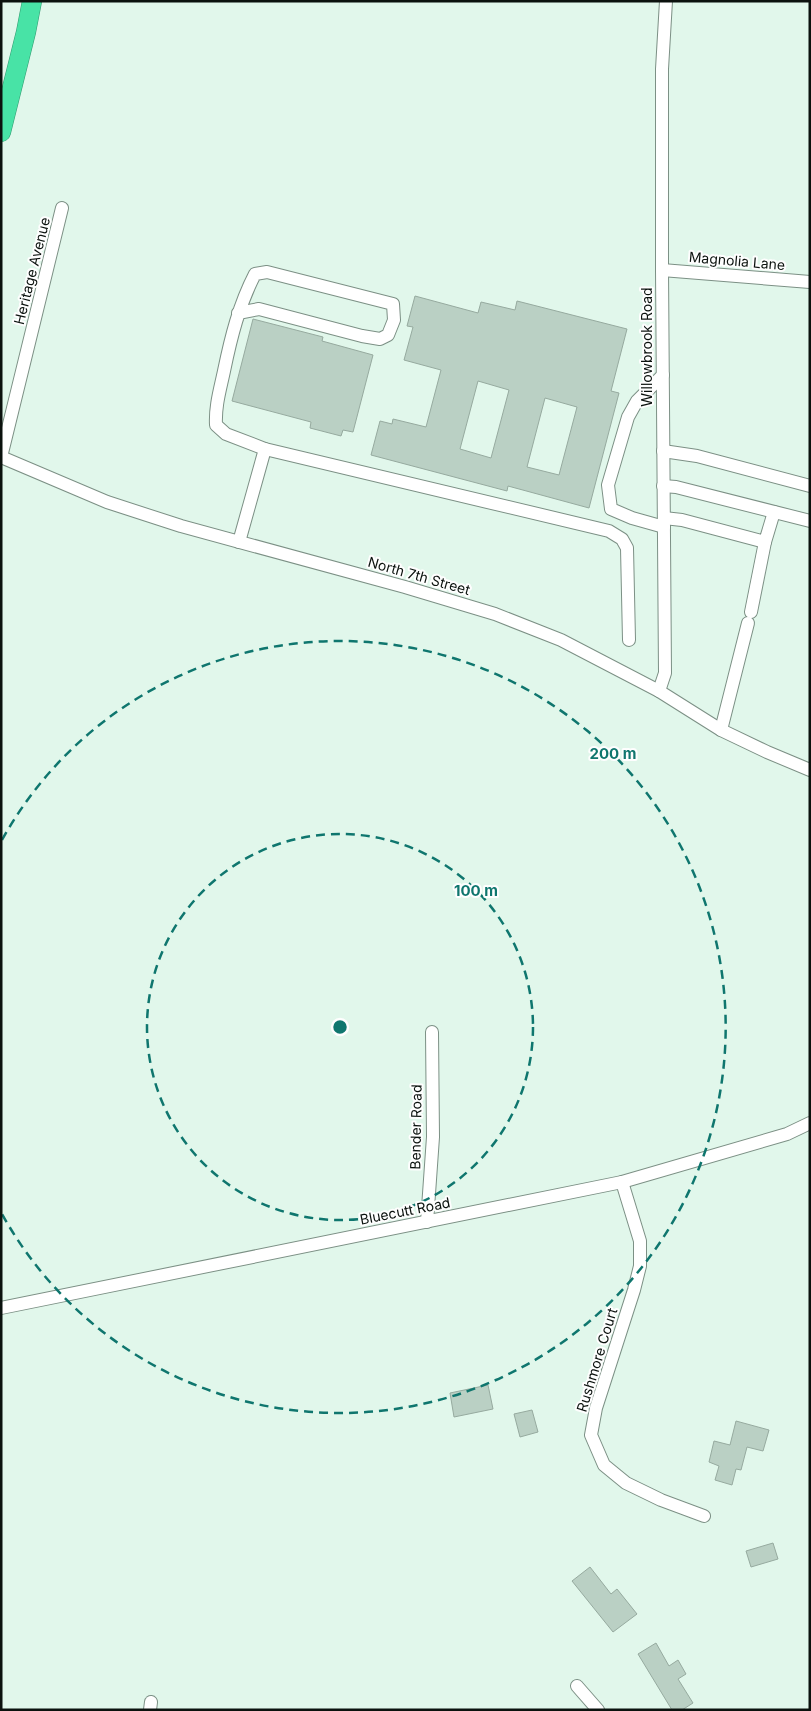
<svg xmlns="http://www.w3.org/2000/svg" width="811" height="1711" font-family="Inter,sans-serif">
  <style>
    .building { fill: #bad0c4; stroke: #96aa9f; fill-rule: evenodd }
    .lines { fill: none; stroke-linecap: round; stroke-linejoin: round }
    .minor-casing { stroke: #7c9085; stroke-width: 14 }
    .highway-casing { stroke: #339a71; stroke-width: 20 }
    .minor { stroke: #fff; stroke-width: 12 }
    .highway { stroke: #48e3a6; stroke-width: 19 }
    .ring { fill: none; stroke: #0f766e; stroke-width: 2.5; stroke-dasharray: 9 6 }
    .labels { text-anchor: middle; stroke-width: 4; stroke-linejoin: round; paint-order: stroke }
    .street-label { font-size: 14px; fill: #0b120e; stroke: #fefefe }
    .centre { fill: #0f766e; stroke: #fefefe; stroke-width: 2.5 }
    .ring-label { font-size: 15px; text-anchor: middle; font-weight: bold; fill: #0f766e; stroke: #fefefe; stroke-width: 4; stroke-linejoin: round; paint-order: stroke }
  </style>
  <rect width="100%" height="100%" fill="#e1f7eb"/>
  <g class="building">
    <path d="M415 296 478 313 481 302 515 310 517 301 627 329 611 391 619 393 589 508 508 486 507 491 371 455 380 421 392 424 393 419 426 427 441 370 404 360 413 327 407 326ZM478 381 509 390 491 458 460 449ZM545 398 577 407 559 475 527 467Z"/>
    <polygon points="253,319 323,337 322,341 373,355 353,432 343,430 341,436 310,428 311,422 232,401"/>
    <polygon points="488,1385 493,1409 454,1417 450,1393"/>
    <polygon points="532,1410 538,1432 520,1437 514,1414"/>
    <polygon points="736,1421 769,1430 763,1451 747,1447 741,1470 736,1469 732,1485 715,1480 719,1466 709,1462 714,1441 730,1445"/>
    <polygon points="773,1543 778,1559 751,1567 746,1551"/>
    <polygon points="590,1567 611,1594 617,1589 637,1614 613,1632 572,1581"/>
    <polygon points="656,1643 669,1666 678,1660 686,1674 678,1679 693,1703 682,1710 672,1710 638,1654"/>
  </g>
  <g class="lines">
    <defs>
      <g id="minor">
        <polyline points="662,270 810,282"/>
        <path d="M238 313 259 309 362 336 380 339 388 335 394 320 393 304 267 272 255 274C239 305 231 337 224 371 220 390 215 406 216 425L226 434 265 449 609 531 622 539 627 548 629 640"/>
        <polyline points="663,375 637,401 628,417 608,485 611,509 632,518 664,527"/>
        <polyline points="663,451 697,456 810,486"/>
        <polyline points="1,457 107,502 181,526 405,587 495,614 561,640 659,691 721,730 767,752 810,770"/>
        <polyline points="1,457 62,208"/>
        <polyline points="663,486 676,487 810,521"/>
        <polyline points="664,518 682,520 765,542 774,512"/>
        <polyline points="239,542 265,449"/>
        <polyline points="751,612 765,542"/>
        <polyline points="659,691 665,673 662,270 662,69 666,1"/>
        <polyline points="721,730 748,623"/>
        <polyline points="622,1182 640,1241 640,1266 634,1290 596,1408 591,1435 604,1465 626,1483 661,1500 704,1516"/>
        <polyline points="427,1222 433,1137 432,1032"/>
        <polyline points="1,1308 622,1182 787,1134 810,1123"/>
        <polyline points="577,1686 598,1710"/>
        <polyline points="150,1710 151,1702"/>
      </g>
      <polyline id="highway" points="1,132 26,32 32,1"/>
    </defs>
    <use href="#minor" class="minor-casing"/>
    <use href="#highway" class="highway-casing"/>
    <use href="#minor" class="minor"/>
    <use href="#highway" class="highway"/>
  </g>
  <g class="ring">
    <circle cx="340" cy="1027" r="193"/>
    <path d="M2 840A386 386 0 1 1 2 1214"/>
  </g>
  <g class="labels">
    <g class="street-label">
      <text transform="translate(737 261) rotate(5)" y="5">Magnolia Lane</text>
      <text transform="translate(32 271) rotate(-76)" y="5">Heritage Avenue</text>
      <text transform="translate(647 347) rotate(-90)" y="5">Willowbrook Road</text>
      <text transform="translate(419 576) rotate(16)" y="5">North 7th Street</text>
      <text transform="translate(416 1127) rotate(-89)" y="5">Bender Road</text>
      <text transform="translate(405 1211) rotate(-11)" y="5">Bluecutt Road</text>
      <text transform="translate(597 1360) rotate(-73)" y="5">Rushmore Court</text>
    </g>
  </g>
  <circle cx="340" cy="1027" r="8" class="centre"/>
  <g class="ring-label">
    <text x="613" y="759">200 m</text>
    <text x="476" y="896">100 m</text>
  </g>
  <rect width="811" height="1711" fill="none" stroke="#0b120e" stroke-width="5"/>
</svg>
